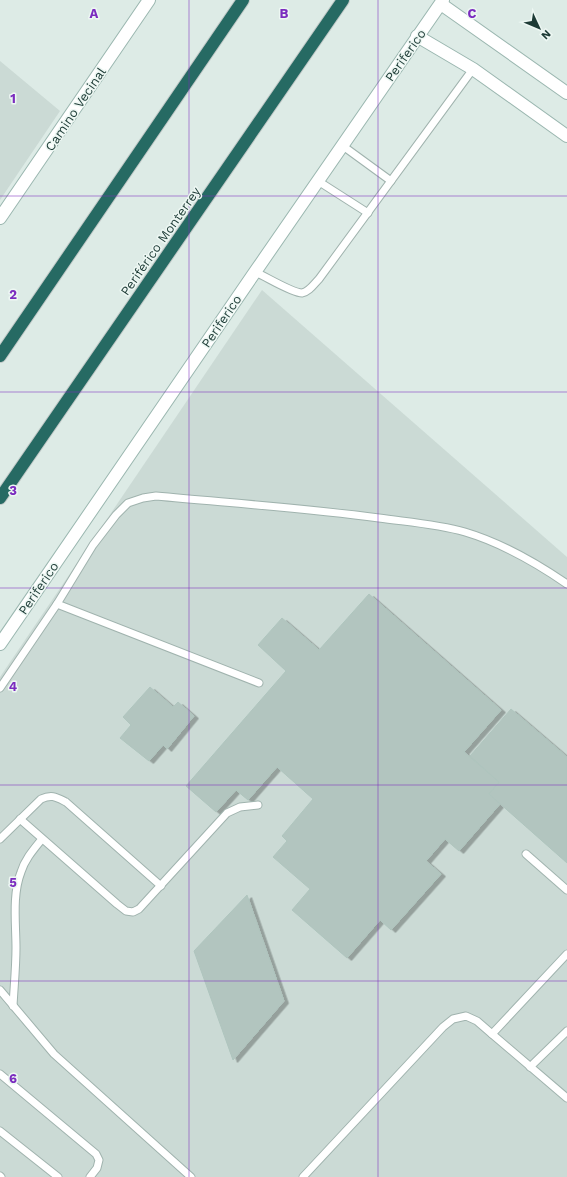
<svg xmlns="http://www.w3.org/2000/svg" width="567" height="1177" font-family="'Work Sans',sans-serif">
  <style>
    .built { fill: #cbdad5 }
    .building { fill: #b2c5bf; stroke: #afc5be; filter: url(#shadow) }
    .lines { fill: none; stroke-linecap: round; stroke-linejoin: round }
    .lane-casing { stroke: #a0b3ae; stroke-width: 9 }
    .secondary-casing { stroke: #9bb7b0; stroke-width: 14 }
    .highway-casing { stroke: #c0c8c7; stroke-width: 14 }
    .lane { stroke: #fff; stroke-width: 7 }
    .secondary { stroke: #fff; stroke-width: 12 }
    .highway { stroke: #266a63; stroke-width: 12 }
    .grid { fill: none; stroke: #7b2cbf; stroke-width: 1; stroke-opacity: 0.55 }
    .labels { text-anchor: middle; stroke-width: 3; stroke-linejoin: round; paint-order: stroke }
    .street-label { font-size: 13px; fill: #1d3b36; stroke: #edf7f3 }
    .grid-label { font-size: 13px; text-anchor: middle; font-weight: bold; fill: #7b2cbf; stroke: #edf7f3; stroke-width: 3; stroke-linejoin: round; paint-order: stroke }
  </style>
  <defs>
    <filter id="shadow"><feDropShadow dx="4.5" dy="2.5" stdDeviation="0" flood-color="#0004"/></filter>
  </defs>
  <rect width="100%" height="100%" fill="#ddebe6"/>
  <g class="built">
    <polygon points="0,61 60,111 0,200"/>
    <polygon points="262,290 567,557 567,1177 0,1177 0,677"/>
  </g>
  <g class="building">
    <polygon points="369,594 501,710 464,752 499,782 489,794 500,804 459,851 445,839 426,861 441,874 391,930 380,920 347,958 292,910 310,889 273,857 287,841 282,836 313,799 277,767 248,800 236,790 216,812 186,786 286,671 258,645 282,618 319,650"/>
    <polygon points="150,687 173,707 178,702 194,716 167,749 163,745 149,761 120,738 131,725 123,717"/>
    <polygon points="511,709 567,757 567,863 489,794 499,782 470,756"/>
    <polygon points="247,895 284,1001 233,1060 194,951"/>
  </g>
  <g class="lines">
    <defs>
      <g id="lane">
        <polyline points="343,146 391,181"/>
        <polyline points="318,181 368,213"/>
        <path d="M255 272C265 276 292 293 302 293 309 292 314 284 319 279L473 69"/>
        <polyline points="57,604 259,683"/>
        <path d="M0 688 57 604 93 545 116 515 128 503 143 498 156 496C230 503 305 508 379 518 407 522 437 524 465 532 502 543 535 562 567 584"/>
        <polyline points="20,819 117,904 126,911 133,912 139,909 227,813 240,807 258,805"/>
        <path d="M0 839 41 799C52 794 56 797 66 802L161 886"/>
        <polyline points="526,854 567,890"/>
        <polyline points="0,990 54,1054 191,1177"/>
        <path d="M13 1006C14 987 16 967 16 948 16 924 12 895 21 872 25 859 34 849 42 839"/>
        <polyline points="492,1034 567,1098"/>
        <polyline points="530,1067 567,1031"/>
        <polyline points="0,1074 96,1154 99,1160 97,1168 90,1177"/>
        <polyline points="0,1131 58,1177"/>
        <polyline points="0,1176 1,1177"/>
        <polyline points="303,1177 443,1027 453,1019 466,1016 477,1021 492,1034 567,954"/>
      </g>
      <g id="secondary">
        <polyline points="441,4 567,93"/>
        <polyline points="417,36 473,69 567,136"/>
        <polyline points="0,218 149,0"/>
        <polyline points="0,644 255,272 443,0"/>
      </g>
      <g id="highway">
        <polyline points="0,356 243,0"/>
        <polyline points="0,498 343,0"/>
      </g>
    </defs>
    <use href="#lane" class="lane-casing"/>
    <use href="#secondary" class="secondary-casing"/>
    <use href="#highway" class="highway-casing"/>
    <use href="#lane" class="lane"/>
    <use href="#secondary" class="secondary"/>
    <use href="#highway" class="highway"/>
  </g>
  <path class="grid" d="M189 0V1177M378 0V1177M0 196H567M0 392H567M0 588H567M0 785H567M0 981H567"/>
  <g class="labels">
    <g class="street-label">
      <text transform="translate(405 55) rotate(-55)" y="5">Periferico</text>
      <text transform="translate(75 109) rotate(-56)" y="5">Camino Vecinal</text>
      <text transform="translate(160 241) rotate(-55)" y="5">Periférico Monterrey</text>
      <text transform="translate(221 321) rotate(-56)" y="5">Periferico</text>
      <text transform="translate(38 588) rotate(-56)" y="5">Periferico</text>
    </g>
  </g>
  <g class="grid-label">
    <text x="94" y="18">A</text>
    <text x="284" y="18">B</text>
    <text x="472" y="18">C</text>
    <text x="13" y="103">1</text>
    <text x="13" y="299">2</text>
    <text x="13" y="495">3</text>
    <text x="13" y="691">4</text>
    <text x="13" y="887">5</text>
    <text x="13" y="1083">6</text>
  </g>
  <g transform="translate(539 28) rotate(134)" stroke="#edf7f3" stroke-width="3" paint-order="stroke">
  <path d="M0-3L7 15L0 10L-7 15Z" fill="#1d3b36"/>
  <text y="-6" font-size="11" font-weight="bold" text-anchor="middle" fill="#1d3b36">N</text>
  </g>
</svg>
